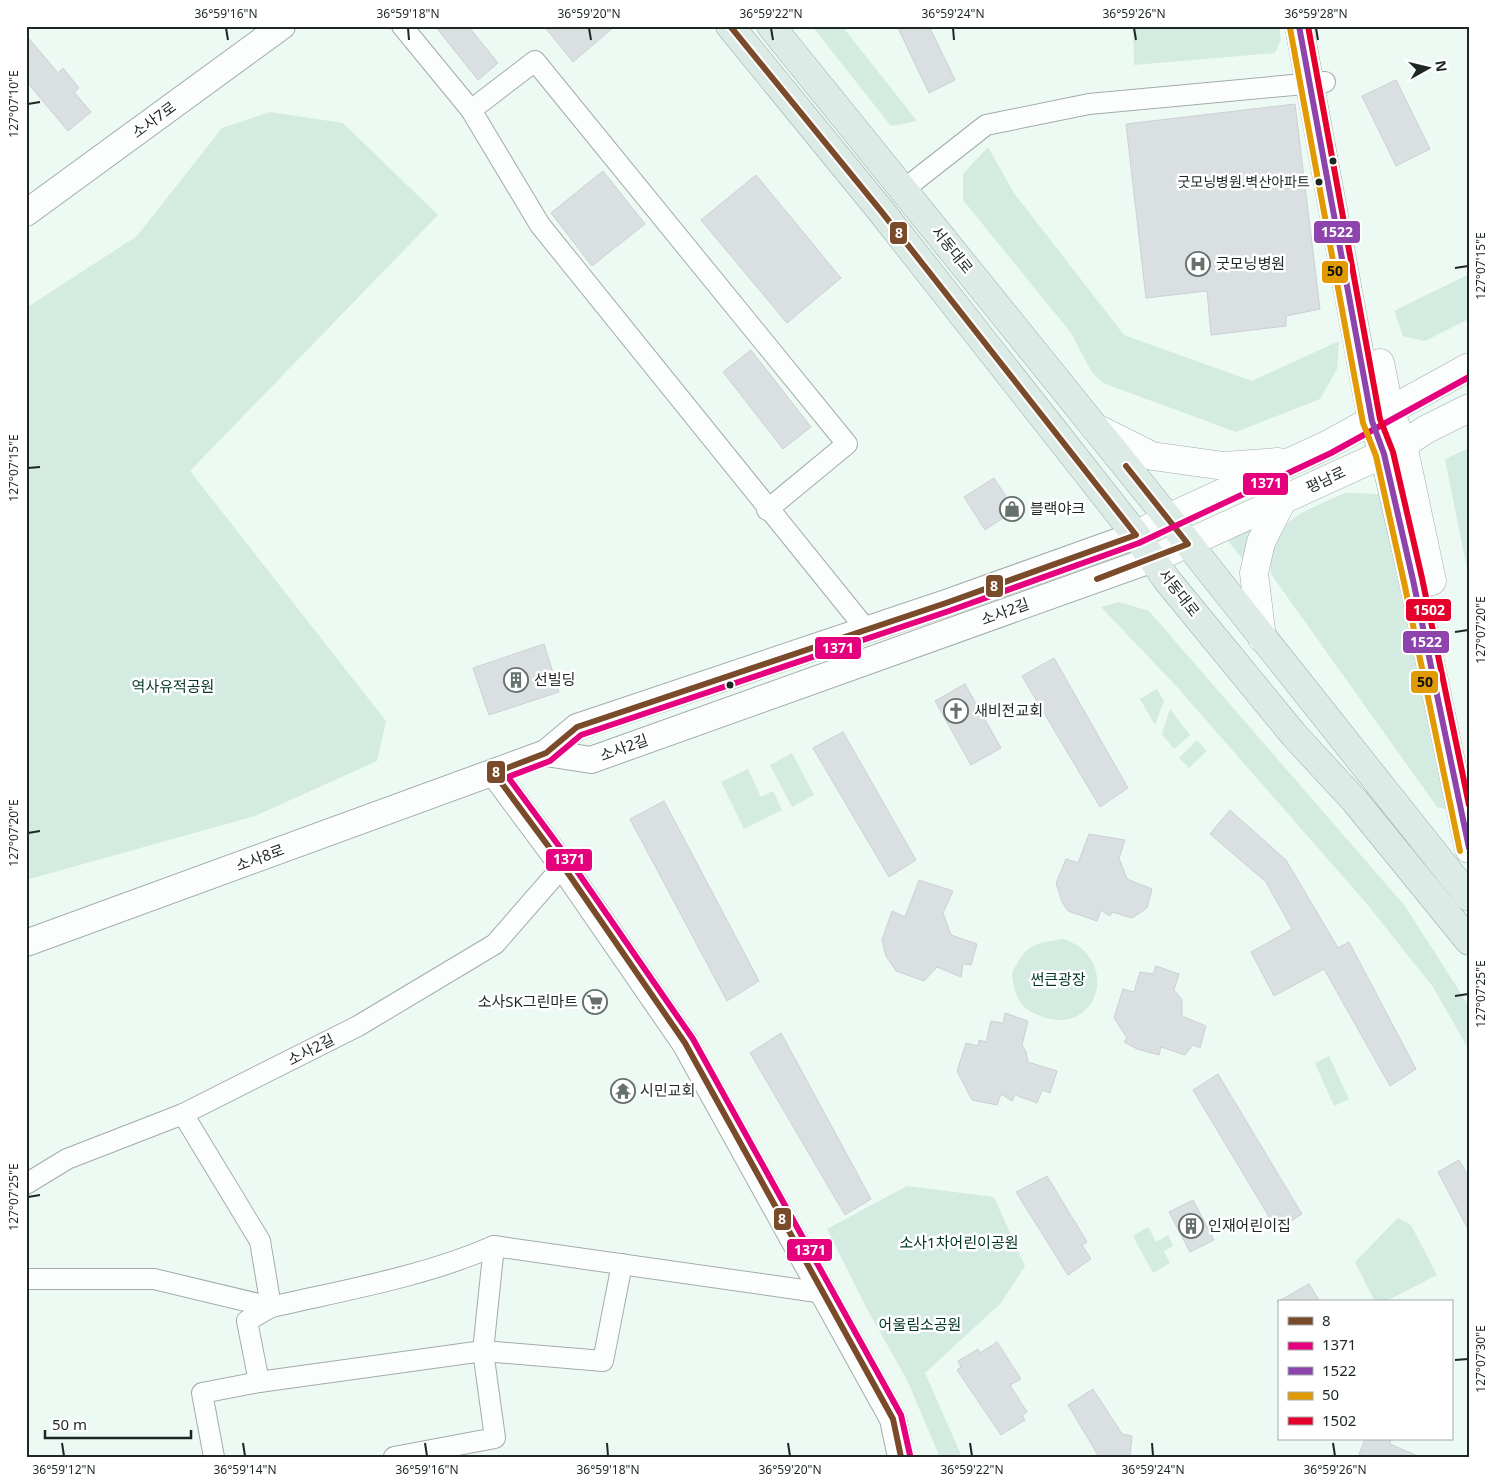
<svg xmlns="http://www.w3.org/2000/svg" width="1495" height="1483" font-family="'Noto Sans','Noto Sans KR',sans-serif">
  <style>
    .green { fill: #d3ebe0 }
    .building { fill: #dae0e1; stroke: #cbd1d2 }
    .lines { fill: none; stroke-linecap: round; stroke-linejoin: round }
    .minor-casing { stroke: #a2aca8; stroke-width: 22 }
    .tertiary-casing { stroke: #a2aca8; stroke-width: 28 }
    .secondary-casing { stroke: #a2aca8; stroke-width: 29 }
    .primary-casing { stroke: #93b0a6; stroke-width: 29 }
    .minor { stroke: #fcfefd; stroke-width: 20 }
    .tertiary { stroke: #fcfefd; stroke-width: 26 }
    .secondary { stroke: #fcfefd; stroke-width: 28 }
    .primary { stroke: #dcebe6; stroke-width: 28 }
    .bus-1-casing { stroke: #fff; stroke-width: 10 }
    .bus-2-casing { stroke: #fff; stroke-width: 10 }
    .bus-3-casing { stroke: #fff; stroke-width: 10 }
    .bus-4-casing { stroke: #fff; stroke-width: 10 }
    .bus-5-casing { stroke: #fff; stroke-width: 10 }
    .bus-1 { stroke: #7a4b2a; stroke-width: 6 }
    .bus-2 { stroke: #e5007d; stroke-width: 6 }
    .bus-3 { stroke: #8e44ad; stroke-width: 6 }
    .bus-4 { stroke: #e19904; stroke-width: 6 }
    .bus-5 { stroke: #e4002b; stroke-width: 6 }
    .ticks { fill: none; stroke: #1e2723; stroke-width: 2 }
    .bus-dot { fill: #1e2723; stroke: #fff; stroke-width: 2 }
    .labels { text-anchor: middle; stroke-width: 5; stroke-linejoin: round; paint-order: stroke }
    .bus-label { font-size: 14px; fill: #1e2723; stroke: #fff; text-anchor: end }
    .street-label { font-size: 15px; fill: #1e2723; stroke: #fff }
    .poi-label { font-size: 15px; fill: #1e2723; stroke: #fff; text-anchor: start }
    .park-label { font-size: 15px; fill: #043728; stroke: #fff }
    .line-badge { stroke: #fff; stroke-width: 2 }
    .badge-label { font-size: 14px; text-anchor: middle; font-weight: bold; fill: #fff }
    .pale-badge-label { font-size: 14px; text-anchor: middle; font-weight: bold; fill: #111 }
    .neatline { fill: none; stroke: #1e2723; stroke-width: 2 }
    .ticks-label { font-size: 12px; text-anchor: middle; fill: #1e2723 }
  </style>
  <rect width="100%" height="100%" fill="#edfaf4"/>
  <g class="green">
    <polygon points="812,26 842,26 917,121 891,126"/>
    <polygon points="1133,26 1279,26 1281,40 1275,53 1134,65"/>
    <polygon points="270,112 343,123 438,215 190,471 386,721 377,761 255,816 26,880 26,308 137,236 222,128"/>
    <polygon points="988,147 1014,193 1124,335 1252,381 1339,341 1337,369 1320,399 1236,432 1103,383 1091,371 1071,333 963,200 963,174"/>
    <polygon points="1469,274 1469,319 1425,341 1403,336 1394,311"/>
    <polygon points="1469,448 1469,579 1445,459"/>
    <path d="M1345 493 1379 494 1450 810 1437 807 1271 574C1264 521 1306 511 1345 493Z"/>
    <polygon points="1265,521 1254,573 1228,541"/>
    <polygon points="1119,602 1149,611 1405,906 1469,1006 1469,1050 1433,987 1367,904 1177,687 1101,607"/>
    <polygon points="1157,689 1164,701 1155,725 1140,699"/>
    <polygon points="1170,709 1190,735 1174,749 1162,734"/>
    <polygon points="1197,740 1207,751 1189,768 1179,758"/>
    <polygon points="792,753 814,795 792,807 770,765"/>
    <polygon points="748,769 761,797 773,791 782,810 744,829 721,782"/>
    <path d="M1064 939C1120 958 1100 1036 1043 1017 1018 1008 1015 997 1012 973 1027 944 1032 944 1064 939Z"/>
    <polygon points="1329,1056 1349,1099 1334,1106 1315,1063"/>
    <polygon points="907,1186 994,1197 1025,1266 1001,1303 925,1373 962,1457 941,1457 939,1455 907,1380 867,1309 827,1229"/>
    <polygon points="1398,1218 1411,1225 1437,1275 1384,1302 1375,1302 1355,1262"/>
    <polygon points="1148,1227 1156,1242 1168,1235 1173,1246 1164,1251 1170,1263 1153,1273 1133,1236"/>
  </g>
  <g class="building">
    <polygon points="435,26 468,26 498,63 478,80"/>
    <polygon points="544,26 615,26 573,62"/>
    <polygon points="897,26 929,26 955,80 929,93"/>
    <polygon points="26,35 58,73 63,68 79,88 74,92 91,112 68,131 26,81"/>
    <polygon points="1396,80 1430,149 1396,166 1362,96"/>
    <polygon points="1295,104 1320,309 1286,316 1286,326 1211,335 1207,291 1146,298 1126,124"/>
    <polygon points="603,171 645,224 592,266 551,213"/>
    <polygon points="756,175 841,278 787,323 701,220"/>
    <polygon points="751,350 811,427 783,449 723,372"/>
    <polygon points="994,478 1015,510 985,530 964,497"/>
    <polygon points="544,644 559,692 489,715 473,668"/>
    <polygon points="1054,658 1128,788 1100,807 1022,676"/>
    <polygon points="965,684 1001,748 971,765 935,701"/>
    <polygon points="843,732 916,860 889,877 813,748"/>
    <polygon points="664,801 759,981 727,1001 630,819"/>
    <polygon points="1230,810 1286,860 1338,948 1349,942 1416,1069 1390,1086 1324,969 1274,996 1251,952 1292,929 1266,882 1210,834"/>
    <polygon points="1089,834 1125,840 1119,858 1127,879 1152,889 1147,908 1132,918 1112,912 1110,916 1101,910 1097,921 1068,911 1062,902 1056,883 1066,859 1078,863"/>
    <polygon points="919,880 953,891 943,913 951,935 977,944 971,965 963,964 961,977 937,967 924,981 896,971 886,956 882,940 892,911 905,917"/>
    <polygon points="1156,966 1179,974 1174,990 1182,1000 1182,1016 1206,1026 1200,1048 1193,1045 1185,1055 1161,1047 1159,1055 1137,1049 1124,1042 1127,1038 1114,1018 1123,989 1134,992 1140,972 1153,974"/>
    <polygon points="1005,1013 1028,1021 1022,1045 1026,1052 1028,1062 1057,1071 1050,1093 1042,1090 1037,1103 1015,1095 1012,1101 1001,1094 997,1105 972,1100 957,1071 966,1043 978,1046 979,1040 986,1042 991,1021 1003,1023"/>
    <polygon points="781,1033 871,1199 845,1215 750,1053"/>
    <polygon points="1218,1074 1302,1214 1277,1230 1193,1090"/>
    <polygon points="1459,1160 1469,1177 1469,1231 1438,1172"/>
    <polygon points="1047,1176 1087,1242 1082,1245 1091,1259 1068,1275 1016,1192"/>
    <polygon points="1193,1200 1214,1240 1190,1252 1169,1212"/>
    <polygon points="1309,1284 1320,1302 1277,1302"/>
    <polygon points="997,1342 1021,1379 1010,1385 1027,1412 1022,1415 1025,1420 1001,1435 957,1370 961,1367 958,1361 978,1349 980,1353"/>
    <polygon points="1093,1389 1122,1434 1132,1436 1130,1457 1099,1457 1068,1405"/>
    <polygon points="1365,1439 1391,1439 1390,1444 1420,1457 1358,1457"/>
  </g>
  <g class="lines">
    <defs>
      <g id="minor">
        <polyline points="402,26 471,110 540,225 866,629"/>
        <polyline points="471,110 535,61 847,444 767,510"/>
        <polyline points="903,190 986,125 1089,104 1325,82"/>
        <path d="M183 1114 260 1241 271 1307C345 1290 423 1277 494 1246L824 1293"/>
        <polyline points="26,1184 67,1159 183,1114 358,1026 495,944 563,866"/>
        <polyline points="26,1279 154,1279 271,1307"/>
        <polyline points="259,1382 483,1351 603,1361 622,1264"/>
        <polyline points="214,1457 202,1393 259,1382 247,1321 271,1307"/>
        <polyline points="394,1457 495,1438 483,1351 494,1246"/>
      </g>
      <g id="tertiary">
        <polyline points="26,213 282,26"/>
        <polyline points="546,753 591,760 1153,559"/>
        <polyline points="494,773 563,866 685,1043 893,1419 901,1457"/>
        <polyline points="26,943 546,753 577,727 946,603 1136,535"/>
      </g>
      <g id="secondary">
        <polyline points="1299,26 1372,421 1384,454 1413,580 1469,849"/>
        <polyline points="1380,363 1390,411 1403,445 1432,581"/>
        <polyline points="1094,427 1152,456 1224,466 1278,462"/>
        <polyline points="1136,535 1168,518 1327,445 1469,367"/>
        <polyline points="1153,559 1403,445 1425,430 1469,408"/>
        <polyline points="1262,638 1254,573 1261,542 1282,501"/>
      </g>
      <g id="primary">
        <polyline points="730,26 881,211 1136,535 1167,580 1294,735 1355,801 1469,941"/>
        <polyline points="771,26 1168,518 1469,897"/>
      </g>
    </defs>
    <use href="#minor" class="minor-casing"/>
    <use href="#tertiary" class="tertiary-casing"/>
    <use href="#secondary" class="secondary-casing"/>
    <use href="#primary" class="primary-casing"/>
    <use href="#minor" class="minor"/>
    <use href="#tertiary" class="tertiary"/>
    <use href="#secondary" class="secondary"/>
    <use href="#primary" class="primary"/>
    <defs>
      <g id="bus-1">
        <polyline points="730,26 881,211 1136,535 946,603 577,727 546,753 494,773 563,866 685,1043 893,1419 901,1457"/>
        <polyline points="1097,579 1188,544 1126,466"/>
      </g>
      <polyline id="bus-2" points="910,1455 901,1415 693,1039 570,861 508,777 550,761 581,735 949,611 1139,543 1331,453 1469,377"/>
      <polyline id="bus-3" points="1299,26 1372,421 1384,454 1413,580 1469,848"/>
      <polyline id="bus-4" points="1290,28 1363,423 1376,456 1404,582 1460,851"/>
      <polyline id="bus-5" points="1308,26 1380,419 1393,452 1422,578 1469,805"/>
    </defs>
    <use href="#bus-1" class="bus-1-casing"/>
    <use href="#bus-2" class="bus-2-casing"/>
    <use href="#bus-3" class="bus-3-casing"/>
    <use href="#bus-4" class="bus-4-casing"/>
    <use href="#bus-5" class="bus-5-casing"/>
    <use href="#bus-1" class="bus-1"/>
    <use href="#bus-2" class="bus-2"/>
    <use href="#bus-3" class="bus-3"/>
    <use href="#bus-4" class="bus-4"/>
    <use href="#bus-5" class="bus-5"/>
  </g>
  <path class="ticks" d="M226 28 228 40M408 28 409 40M589 28 591 40M771 28 773 40M953 28 954 40M1134 28 1136 40M1316 28 1318 40M28 104 40 102M1455 268 1468 266M28 468 40 467M1455 632 1468 630M28 833 40 831M1455 996 1468 994M28 1197 40 1195M1455 1360 1468 1359M62 1443 64 1456M243 1443 245 1456M425 1443 427 1456M607 1443 608 1456M788 1443 790 1456M970 1443 972 1456M1152 1443 1153 1456M1333 1443 1335 1456"/>
  <defs>
    <symbol id="hospital-ring" viewBox="-11 -11 22 22"><circle r="9.5" fill="#fff" stroke="#66716c" stroke-width="1.5"/><path d="M-5-5h3v3.5h4V-5h3V5h-3V1.5h-4V5h-3Z" fill="#66716c"/></symbol>
    <symbol id="shop-ring" viewBox="-11 -11 22 22"><circle r="9.5" fill="#fff" stroke="#66716c" stroke-width="1.5"/><path d="M-5-2.5h2.3a2.7 3.5 0 0 1 5.4 0H5L5.5 6h-11ZM-1.5-2.5h3a1.5 2.3 0 0 0-3 0Z" fill="#66716c"/></symbol>
    <symbol id="building-ring" viewBox="-11 -11 22 22"><circle r="9.5" fill="#fff" stroke="#66716c" stroke-width="1.5"/><path d="M-4-6H4V6H1V3H-1V6H-4ZM-2.5-4.3h1.7v1.8h-1.7ZM.8-4.3h1.7v1.8H.8ZM-2.5-1h1.7V.8h-1.7ZM.8-1h1.7V.8H.8Z" fill="#66716c"/></symbol>
    <symbol id="church-ring" viewBox="-11 -11 22 22"><circle r="9.5" fill="#fff" stroke="#66716c" stroke-width="1.5"/><path d="M-1.2-6h2.4v3.5h3.3v2.4h-3.3V6h-2.4V-.1h-3.3v-2.4h3.3Z" fill="#66716c"/></symbol>
    <symbol id="supermarket-ring" viewBox="-11 -11 22 22"><circle r="9.5" fill="#fff" stroke="#66716c" stroke-width="1.5"/><path d="M-6-5.5h2.5l.6 2H6L4.5 2H-2.5L-4.4-4H-6ZM-1.5 3.2a1.3 1.3 0 1 0 .1 0ZM3 3.2a1.3 1.3 0 1 0 .1 0Z" fill="#66716c"/></symbol>
    <symbol id="temple-ring" viewBox="-11 -11 22 22"><circle r="9.5" fill="#fff" stroke="#66716c" stroke-width="1.5"/><path d="M0-6L5-2H3V0L6.5 2.5H4V6H1.5V3h-3V6H-4V2.5H-6.5L-3 0V-2H-5Z" fill="#66716c"/></symbol>
  </defs>
  <g fill-rule="evenodd">
    <use href="#hospital-ring" x="1184" y="250" width="28" height="28"/>
    <use href="#shop-ring" x="998" y="495" width="28" height="28"/>
    <use href="#building-ring" x="502" y="666" width="28" height="28"/>
    <use href="#church-ring" x="942" y="697" width="28" height="28"/>
    <use href="#supermarket-ring" x="581" y="988" width="28" height="28"/>
    <use href="#temple-ring" x="609" y="1077" width="28" height="28"/>
    <use href="#building-ring" x="1177" y="1212" width="28" height="28"/>
  </g>
  <g class="bus-dot">
    <circle cx="1333" cy="161" r="4.5"/>
    <circle cx="1319" cy="182" r="4.5"/>
    <circle cx="730" cy="685" r="4.5"/>
  </g>
  <g class="labels">
    <g class="bus-label">
      <text x="1310" y="187">굿모닝병원.벽산아파트</text>
    </g>
    <g class="street-label">
      <text transform="translate(154 120) rotate(-36)" y="5">소사7로</text>
      <text transform="translate(952 250) rotate(51)" y="5">서동대로</text>
      <text transform="translate(1326 480) rotate(-25)" y="5">평남로</text>
      <text transform="translate(1179 593) rotate(52)" y="5">서동대로</text>
      <text transform="translate(1005 612) rotate(-20)" y="5">소사2길</text>
      <text transform="translate(624 748) rotate(-20)" y="5">소사2길</text>
      <text transform="translate(260 858) rotate(-20)" y="5">소사8로</text>
      <text transform="translate(311 1050) rotate(-27)" y="5">소사2길</text>
    </g>
    <g class="poi-label">
      <text x="1216" y="269">굿모닝병원</text>
      <text x="1030" y="514">블랙야크</text>
      <text x="534" y="685">선빌딩</text>
      <text x="974" y="716">새비전교회</text>
      <text x="578" y="1007" text-anchor="end">소사SK그린마트</text>
      <text x="640" y="1096">시민교회</text>
      <text x="1208" y="1231">인재어린이집</text>
    </g>
    <g class="park-label">
      <text x="173" y="692">역사유적공원</text>
      <text x="1058" y="985">썬큰광장</text>
      <text x="959" y="1248">소사1차어린이공원</text>
      <text x="920" y="1330">어울림소공원</text>
    </g>
  </g>
  <g class="line-badge">
    <rect x="1313" y="220" width="48" height="24" rx="5" fill="#8e44ad"/>
    <rect x="889" y="221" width="19" height="24" rx="5" fill="#7a4b2a"/>
    <rect x="1321" y="260" width="28" height="24" rx="5" fill="#e19904"/>
    <rect x="1242" y="472" width="47" height="24" rx="5" fill="#e5007d"/>
    <rect x="985" y="574" width="19" height="24" rx="5" fill="#7a4b2a"/>
    <rect x="1405" y="598" width="47" height="24" rx="5" fill="#e4002b"/>
    <rect x="1402" y="630" width="48" height="24" rx="5" fill="#8e44ad"/>
    <rect x="814" y="636" width="48" height="24" rx="5" fill="#e5007d"/>
    <rect x="1410" y="670" width="29" height="24" rx="5" fill="#e19904"/>
    <rect x="486" y="760" width="20" height="24" rx="5" fill="#7a4b2a"/>
    <rect x="545" y="848" width="48" height="24" rx="5" fill="#e5007d"/>
    <rect x="773" y="1207" width="19" height="24" rx="5" fill="#7a4b2a"/>
    <rect x="786" y="1238" width="47" height="24" rx="5" fill="#e5007d"/>
  </g>
  <g class="badge-label">
    <text x="1337" y="237">1522</text>
    <text x="899" y="238">8</text>
    <text x="1266" y="488">1371</text>
    <text x="994" y="591">8</text>
    <text x="1429" y="615">1502</text>
    <text x="1426" y="647">1522</text>
    <text x="838" y="653">1371</text>
    <text x="496" y="777">8</text>
    <text x="569" y="864">1371</text>
    <text x="782" y="1224">8</text>
    <text x="810" y="1255">1371</text>
  </g>
  <g class="pale-badge-label">
    <text x="1335" y="276">50</text>
    <text x="1425" y="687">50</text>
  </g>
  <rect width="1495" height="1483" fill="none" stroke="#ffffff" stroke-width="55"/>
  <rect x="1278" y="1300" width="175" height="140" fill="#ffffff" stroke="#a5a9a7"/>
  <rect x="1288" y="1317" width="25" height="8" fill="#7a4b2a" stroke="#a5a9a7"/>
  <text x="1322" y="1326" font-size="15" fill="#1e2723">8</text>
  <rect x="1288" y="1342" width="25" height="8" fill="#e5007d" stroke="#a5a9a7"/>
  <text x="1322" y="1350" font-size="15" fill="#1e2723">1371</text>
  <rect x="1288" y="1367" width="25" height="8" fill="#8e44ad" stroke="#a5a9a7"/>
  <text x="1322" y="1376" font-size="15" fill="#1e2723">1522</text>
  <rect x="1288" y="1392" width="25" height="8" fill="#e19904" stroke="#a5a9a7"/>
  <text x="1322" y="1400" font-size="15" fill="#1e2723">50</text>
  <rect x="1288" y="1417" width="25" height="8" fill="#e4002b" stroke="#a5a9a7"/>
  <text x="1322" y="1426" font-size="15" fill="#1e2723">1502</text>
  <g transform="translate(1428 68) rotate(82)" stroke="#ffffff" stroke-width="4" paint-order="stroke">
  <path d="M0-4L9 19L0 12L-9 19Z" fill="#1e2723"/>
  <text y="-8" font-size="14" font-weight="bold" text-anchor="middle" fill="#1e2723">N</text>
  </g>
  <path d="M45 1430v8h146v-8" fill="none" stroke="#1e2723" stroke-width="2.5"/>
  <text x="52" y="1430" font-size="15" fill="#1e2723" stroke="#ffffff" stroke-width="4" paint-order="stroke">50 m</text>
  <rect x="28" y="28" width="1440" height="1428" class="neatline"/>
  <g class="ticks-label">
    <text x="226" y="18">36°59'16"N</text>
    <text x="408" y="18">36°59'18"N</text>
    <text x="589" y="18">36°59'20"N</text>
    <text x="771" y="18">36°59'22"N</text>
    <text x="953" y="18">36°59'24"N</text>
    <text x="1134" y="18">36°59'26"N</text>
    <text x="1316" y="18">36°59'28"N</text>
    <text transform="translate(14 104) rotate(-90)" y="4">127°07'10"E</text>
    <text transform="translate(1481 266) rotate(-90)" y="4">127°07'15"E</text>
    <text transform="translate(14 468) rotate(-90)" y="4">127°07'15"E</text>
    <text transform="translate(1481 630) rotate(-90)" y="4">127°07'20"E</text>
    <text transform="translate(14 833) rotate(-90)" y="4">127°07'20"E</text>
    <text transform="translate(1481 994) rotate(-90)" y="4">127°07'25"E</text>
    <text transform="translate(14 1197) rotate(-90)" y="4">127°07'25"E</text>
    <text transform="translate(1481 1359) rotate(-90)" y="4">127°07'30"E</text>
    <text x="64" y="1474">36°59'12"N</text>
    <text x="245" y="1474">36°59'14"N</text>
    <text x="427" y="1474">36°59'16"N</text>
    <text x="608" y="1474">36°59'18"N</text>
    <text x="790" y="1474">36°59'20"N</text>
    <text x="972" y="1474">36°59'22"N</text>
    <text x="1153" y="1474">36°59'24"N</text>
    <text x="1335" y="1474">36°59'26"N</text>
  </g>
</svg>
